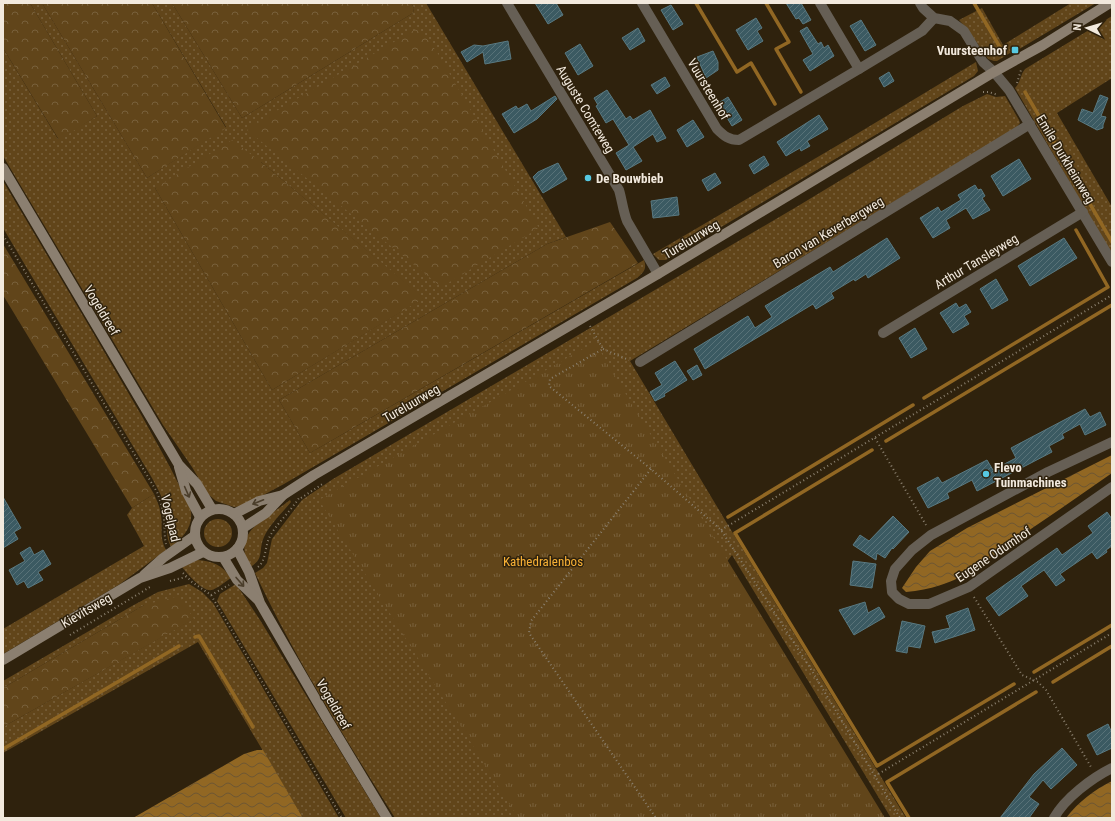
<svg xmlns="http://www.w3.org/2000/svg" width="1115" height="821" font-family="'Roboto Condensed',sans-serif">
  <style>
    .grass { fill: url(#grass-dots); fill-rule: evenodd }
    .forest { fill: url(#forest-crowns) }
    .park { fill: url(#park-tufts) }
    .water { fill: url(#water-waves) }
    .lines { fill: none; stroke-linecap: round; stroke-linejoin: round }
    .stream { stroke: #916723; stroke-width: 3.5 }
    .building { fill: url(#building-hatch); stroke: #597981 }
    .path { stroke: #8b806f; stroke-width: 2; stroke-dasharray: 1 3; stroke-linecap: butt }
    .street { stroke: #665f55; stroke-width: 10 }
    .secondary { stroke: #8b7f70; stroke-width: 10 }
    .oneway { stroke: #4b3e2b }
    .poi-dot { fill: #57c9e2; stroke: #2f220d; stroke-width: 1.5 }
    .labels { text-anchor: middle; stroke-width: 3; stroke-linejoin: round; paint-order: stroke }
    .poi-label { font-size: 13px; font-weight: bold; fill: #f2e9dd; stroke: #2f220d; text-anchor: start }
    .street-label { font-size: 13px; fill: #f2e9dd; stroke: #2f220d }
    .park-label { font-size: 13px; fill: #f8b136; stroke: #2f220d }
  </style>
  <defs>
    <pattern id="grass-dots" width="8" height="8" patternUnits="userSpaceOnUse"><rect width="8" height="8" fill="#61451a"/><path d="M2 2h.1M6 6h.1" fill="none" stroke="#78603b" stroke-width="1.8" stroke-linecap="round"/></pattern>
    <pattern id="forest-crowns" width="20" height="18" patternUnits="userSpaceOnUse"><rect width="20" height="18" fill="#61451a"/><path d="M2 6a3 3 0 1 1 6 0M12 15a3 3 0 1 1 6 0" fill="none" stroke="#78603b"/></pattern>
    <pattern id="park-tufts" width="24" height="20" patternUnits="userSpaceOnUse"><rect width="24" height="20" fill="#61451a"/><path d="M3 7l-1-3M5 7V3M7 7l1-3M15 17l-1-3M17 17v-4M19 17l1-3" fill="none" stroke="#78603b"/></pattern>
    <pattern id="water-waves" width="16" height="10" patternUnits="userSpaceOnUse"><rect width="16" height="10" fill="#916723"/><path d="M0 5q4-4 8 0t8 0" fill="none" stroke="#6d5632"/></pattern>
    <pattern id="building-hatch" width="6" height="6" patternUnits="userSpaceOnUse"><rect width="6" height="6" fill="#3b5a62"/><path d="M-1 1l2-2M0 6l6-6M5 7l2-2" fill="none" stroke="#587278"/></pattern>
  </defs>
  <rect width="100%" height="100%" fill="#2f220d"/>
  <g class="grass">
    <path d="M30 3H42L147 178 226 127 152 3H172L242 118 413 13 414 8 411 3H426L566 237 547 244 279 400 310 453 644 260C647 269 644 272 637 278L284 484 243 506 234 507 216 501 208 494 192 467 163 425 3 156V48L58 139 97 116ZM261 162 423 298 272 390 155 188Z"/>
    <polygon points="1071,3 1096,3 1011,54 1010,53 997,61 994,61 988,59 969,31 959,20 982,8 1003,45"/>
    <path d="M1112 16V78L1057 113 1112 207V255L1015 88C1021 82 1020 75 1025 69Z"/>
    <polygon points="976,62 978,71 974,76 666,260 659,260 653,254 850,138"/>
    <path d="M987 94 996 97 1005 96 1019 120 1020 123 1016 128 630 361 728 525 906 818H891L732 555 531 818H395C345 738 295 658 255 573L263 568 267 563 272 539 302 500 333 479 798 206 963 106Z"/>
    <path d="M3 181C50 260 97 339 143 418 155 440 168 462 179 485 183 494 189 502 191 512 193 527 182 539 171 547 164 534 169 526 167 513 164 500 158 489 152 478L3 228Z"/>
    <path d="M154 494C157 501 160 507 161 515 163 529 159 537 166 550L120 584 3 654V629L144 546 127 515 132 508Z"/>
    <path d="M290 500 291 502C282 513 270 524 264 537 258 550 265 559 250 567 230 531 267 519 290 500Z"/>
    <circle cx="218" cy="533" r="14"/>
    <path d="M197 560C213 561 222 565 231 578 225 582 218 588 212 590 202 592 187 573 182 567Z"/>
    <polygon points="189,584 202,592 213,603 339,818 303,818 198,642 3,753 3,727 193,619 144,605 3,688 3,681 132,606 158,592"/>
    <polygon points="236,584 260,620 381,818 346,818 217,601 220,594"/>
  </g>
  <g class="forest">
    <polygon points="3,3 30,3 97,116 59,140 3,48"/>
    <polygon points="42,3 152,3 226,128 147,178"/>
    <polygon points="172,3 411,3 414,8 413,13 242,118"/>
    <polygon points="416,29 421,31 437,52 539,228 443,286 439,285 247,130 249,127"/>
    <polygon points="232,140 261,162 424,298 272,390 155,188"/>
    <polygon points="610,222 638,263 310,453 279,400 547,244"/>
    <polygon points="3,244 154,494 132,508 3,295"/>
    <polygon points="179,596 194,619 3,727 3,688 144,605"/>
  </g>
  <polygon class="park" points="595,342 616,378 885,818 518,818 319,500"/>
  <g class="water">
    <path d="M1112 455V473C1082 494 1052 515 1022 535 982 563 958 588 906 592L902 588 916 567 930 551 967 528Z"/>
    <polygon points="257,750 263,750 303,818 133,818 244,754"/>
    <path d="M1112 781V818H1066C1078 802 1094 790 1112 781Z"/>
  </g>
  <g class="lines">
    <g class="stream">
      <polyline points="696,3 737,72 751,63 775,104"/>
      <polyline points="766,3 789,42 776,49 801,92"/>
      <polyline points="974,3 1001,49"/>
      <polyline points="1025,92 1112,242"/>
      <polyline points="924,398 1108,287 1076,230"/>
      <polyline points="886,441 1112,305"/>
      <polyline points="872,450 735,533 877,766 1014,684"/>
      <polyline points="728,517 913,405"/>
      <polyline points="195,637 199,636 253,727"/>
      <polyline points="1034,672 1112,625"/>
      <polyline points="1053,682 1112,646"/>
      <polyline points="3,749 179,646"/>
      <polyline points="909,818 887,782 1036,692"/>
    </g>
  </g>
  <g class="building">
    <polygon points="535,3 556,3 563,15 548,24"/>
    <polygon points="786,3 801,3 811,20 803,24 799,18 796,19"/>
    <polygon points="671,5 683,24 673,30 661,10"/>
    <polygon points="756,18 762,28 757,31 763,41 748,50 736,30"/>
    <polygon points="861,20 876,45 865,51 850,26"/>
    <polygon points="807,27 818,44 821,42 824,48 828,45 834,56 810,71 803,60 813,54 800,31"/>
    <polygon points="638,28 645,41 630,50 622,38"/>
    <polygon points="508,41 511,59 485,64 483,52 467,62 461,52 474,45 483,46"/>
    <polygon points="580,44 593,66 578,75 565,53"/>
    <polygon points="713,51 718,62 718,70 706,78 697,57"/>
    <polygon points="889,72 894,81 884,87 879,78"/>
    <polygon points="665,77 670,86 657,94 651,85"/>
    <polygon points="607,90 626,119 630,116 633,120 650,110 666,138 657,142 653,134 633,147 642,161 626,170 616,153 629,145 613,119 606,123 596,106 598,105 594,98"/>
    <polygon points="1100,95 1108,98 1101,116 1106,117 1103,125 1103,128 1097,130 1078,120 1082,109 1093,113"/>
    <polygon points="555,96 557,99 537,119 514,133 502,114 516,106 518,109 527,104 531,111"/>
    <polygon points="728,97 742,120 732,126 720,106 720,102"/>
    <polygon points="819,115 828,129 807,141 810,146 801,151 800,148 786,156 777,142"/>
    <polygon points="693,120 704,137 687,147 677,130"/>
    <polygon points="764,156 769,165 754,174 749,165"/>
    <polygon points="1019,159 1031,179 1003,196 991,176"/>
    <polygon points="558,163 567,179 543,193 533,177 538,172"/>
    <polygon points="715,173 721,183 708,191 702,180"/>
    <polygon points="975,185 978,190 981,189 985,196 982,198 990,210 973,219 966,208 946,220 950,228 933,238 920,218 938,207 941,212 961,200 958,195"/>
    <polygon points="677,197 679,215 653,218 651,201"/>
    <polygon points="887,238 900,258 868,278 866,274 855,281 854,279 831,293 834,298 816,309 813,304 705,369 694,349 748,316 755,328 772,317 765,306 830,267 833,272"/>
    <polygon points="1064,238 1077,258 1030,286 1018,266"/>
    <polygon points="996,279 1008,300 992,309 980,289"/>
    <polygon points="956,303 959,308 966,304 971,312 964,316 969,324 953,333 940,313"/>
    <polygon points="915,328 927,349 911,358 899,338"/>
    <polygon points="675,361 687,380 664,394 665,396 655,401 650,392 662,385 655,373"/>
    <polygon points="697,365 702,375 693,380 687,371"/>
    <polygon points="1085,409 1090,417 1100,412 1106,425 1085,435 1080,424 1062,434 1064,438 1049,446 1052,452 977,491 972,480 947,493 949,498 928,508 917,488 938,477 942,483 987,460 993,470 1016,458 1011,448"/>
    <polygon points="3,497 21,528 14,532 18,539 3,548"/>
    <polygon points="1107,512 1112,519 1112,546 1106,550 1107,552 1097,559 1092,552 1060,574 1065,580 1056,586 1044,570 1021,586 1028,596 999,616 986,598 1057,548 1062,555 1093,533 1088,526"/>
    <polygon points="893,516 909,532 893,549 892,548 885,558 877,553 876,560 853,545 860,535 869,541"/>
    <polygon points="30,547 34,555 43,550 51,564 38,572 43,580 28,588 24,581 17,585 9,570 25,561 20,553"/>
    <polygon points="853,561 876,564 872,588 850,585"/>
    <polygon points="865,602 868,613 879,607 885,617 854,635 839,610"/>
    <polygon points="968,608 975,630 935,643 932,632 950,628 946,616"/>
    <polygon points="902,621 925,626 920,648 908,646 907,653 896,651"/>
    <polygon points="1108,724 1112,733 1112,748 1097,755 1087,735"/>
    <polygon points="1062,748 1077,765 1051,789 1043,780 1029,797 1039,804 1029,818 1000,818 1034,774"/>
  </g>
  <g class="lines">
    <g class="path">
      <polyline points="1017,83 1021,70"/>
      <polyline points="983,92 989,92 998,95"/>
      <path d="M3 235 157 492C160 501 164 510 164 521 165 529 164 535 166 544"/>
      <polyline points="590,326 603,349 550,379 549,386 651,469 721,530 809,666 900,818"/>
      <polyline points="603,349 629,360"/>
      <polyline points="875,438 926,525"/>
      <polyline points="651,469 531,621 529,633 656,818"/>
      <polyline points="301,498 324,483"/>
      <polyline points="721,530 1112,295"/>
      <path d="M258 567C266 561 265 547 269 538 276 524 290 512 299 498"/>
      <polyline points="183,573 192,582 211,595 342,818"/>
      <polyline points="170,581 186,577"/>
      <polyline points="211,595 229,585"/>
      <polyline points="974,597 1022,675 1038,682 1046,690 1091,767"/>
      <polyline points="70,635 150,587"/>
      <polyline points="875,776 1112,633"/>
    </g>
    <g class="street">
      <path d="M507 3 619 190C622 200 623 211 627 221L658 274"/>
      <path d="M642 3 717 129C724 136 729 140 739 140L859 69 820 3"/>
      <polyline points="920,3 923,8 934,18 950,21 964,31 983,62 994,72 1009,90 1112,262"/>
      <polyline points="859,69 922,31 934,18"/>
      <polyline points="883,333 1083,212"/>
      <polyline points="640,362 1030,124"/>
      <polyline points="1112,442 1048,472 931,535 912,550 895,569 891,581 892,592 899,599 909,604 929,604 969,587 1112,487"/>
      <path d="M1054 818C1065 798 1092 778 1112 768"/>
    </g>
    <g class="secondary">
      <polyline points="3,168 179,465 197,484 212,509"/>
      <polyline points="179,467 186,491 200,517"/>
      <circle cx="219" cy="533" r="24"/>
      <polyline points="234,514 259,501 283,495"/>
      <polyline points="243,528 266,513 283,495 314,475 658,274 994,72 1043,45 1110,3"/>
      <polyline points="237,549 249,572 260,603 326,717 387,818"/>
      <polyline points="223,557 237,580 259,601"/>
      <polyline points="144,575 163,558 194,536"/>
      <polyline points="3,660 140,578 170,568 203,552"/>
    </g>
  </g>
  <defs><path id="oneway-shaft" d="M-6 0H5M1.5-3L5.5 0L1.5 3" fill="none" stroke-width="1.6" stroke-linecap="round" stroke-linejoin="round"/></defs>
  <g class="oneway">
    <use href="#oneway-shaft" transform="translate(187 492) rotate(66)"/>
    <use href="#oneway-shaft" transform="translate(258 502) rotate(158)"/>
    <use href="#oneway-shaft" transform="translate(240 582) rotate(49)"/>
  </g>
  <g class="poi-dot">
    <rect x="1011" y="46" width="8" height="8" rx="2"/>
    <circle cx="588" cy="178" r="4"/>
    <circle cx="986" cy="474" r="4"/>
  </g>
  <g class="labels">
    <g class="poi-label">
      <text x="1007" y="55" text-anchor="end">Vuursteenhof</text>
      <text x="596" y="183">De Bouwbieb</text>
      <text x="994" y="472">Flevo<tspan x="994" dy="15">Tuinmachines</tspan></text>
    </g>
    <g class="street-label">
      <text transform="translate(709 89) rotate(59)" y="5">Vuursteenhof</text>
      <text transform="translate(586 109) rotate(59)" y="5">Auguste Comteweg</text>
      <text transform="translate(1066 159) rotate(59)" y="5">Emile Durkheimweg</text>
      <text transform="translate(828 232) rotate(-31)" y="5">Baron van Keverbergweg</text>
      <text transform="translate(691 239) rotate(-31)" y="5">Tureluurweg</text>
      <text transform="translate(976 261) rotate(-31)" y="5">Arthur Tansleyweg</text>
      <text transform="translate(102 310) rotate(59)" y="5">Vogeldreef</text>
      <text transform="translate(411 403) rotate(-30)" y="5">Tureluurweg</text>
      <text transform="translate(171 518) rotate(77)" y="5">Vogelpad</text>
      <text transform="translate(993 554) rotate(-34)" y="5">Eugene Odumhof</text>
      <text transform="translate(86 610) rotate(-30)" y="5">Kievitsweg</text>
      <text transform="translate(334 704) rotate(60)" y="5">Vogeldreef</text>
    </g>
    <g class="park-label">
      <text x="543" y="566">Kathedralenbos</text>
    </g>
  </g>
  <rect width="1115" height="821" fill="none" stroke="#f2e9dd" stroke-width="8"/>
  <g transform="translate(1087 28) rotate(275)" stroke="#2f220d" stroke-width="3" paint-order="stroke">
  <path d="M0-3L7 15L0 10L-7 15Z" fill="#f2e9dd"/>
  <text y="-6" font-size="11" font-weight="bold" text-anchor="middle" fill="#f2e9dd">N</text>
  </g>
</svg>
